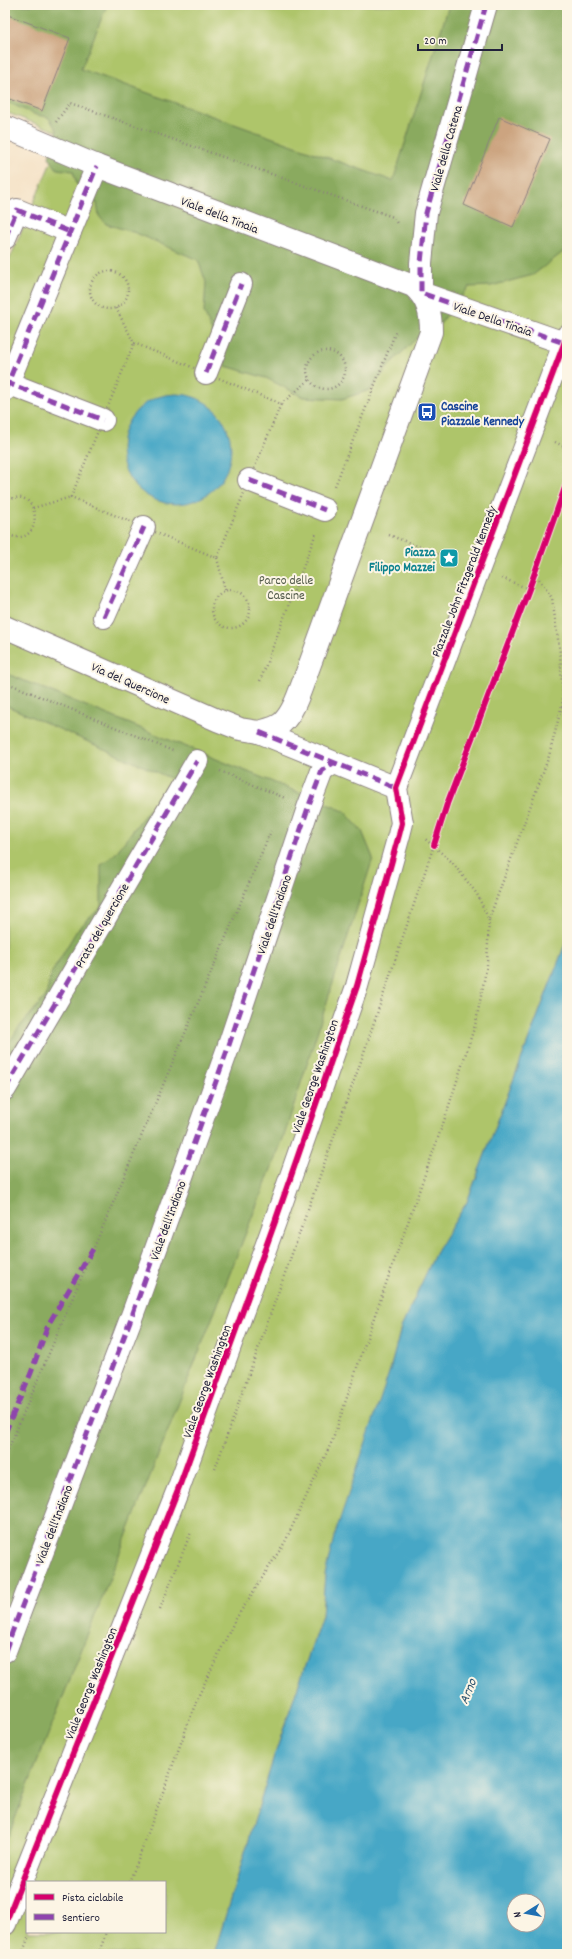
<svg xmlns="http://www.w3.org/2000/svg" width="572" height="1959" font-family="Dekko,sans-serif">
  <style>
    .green { fill: #aec56a; stroke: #687452; fill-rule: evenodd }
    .forest { fill: #8aaa5e; stroke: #56664c }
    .water { fill: #46a7c6; stroke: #346480; fill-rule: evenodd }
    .building { fill: #cca480 }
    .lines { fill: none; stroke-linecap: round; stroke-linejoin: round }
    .minor-casing { stroke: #8b817f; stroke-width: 24 }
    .path { stroke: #8b817f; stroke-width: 2.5; stroke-dasharray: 1 3; stroke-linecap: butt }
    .minor { stroke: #fff; stroke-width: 22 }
    .quiet { stroke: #8e44ad; stroke-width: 5; stroke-dasharray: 10 5; stroke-linecap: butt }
    .cycleway-casing { stroke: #fcf5e5; stroke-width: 8 }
    .cycleway { stroke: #d6006c; stroke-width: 6 }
    .labels { text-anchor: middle; stroke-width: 4; stroke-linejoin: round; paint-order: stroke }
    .street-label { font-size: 13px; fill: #22223b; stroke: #fcf5e5 }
    .transit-label { font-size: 13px; font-weight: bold; fill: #164399; stroke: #fcf5e5; text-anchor: start }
    .culture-label { font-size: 13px; font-weight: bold; fill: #0d838f; stroke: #fcf5e5; text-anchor: end }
    .park-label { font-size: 13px; fill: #535b4b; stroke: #fcf5e5 }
    .water-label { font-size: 14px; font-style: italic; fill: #305773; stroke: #fcf5e5 }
  </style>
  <rect width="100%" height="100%" fill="#fcf5e5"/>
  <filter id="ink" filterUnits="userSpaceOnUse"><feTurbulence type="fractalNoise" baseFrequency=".025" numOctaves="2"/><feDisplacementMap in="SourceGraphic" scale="8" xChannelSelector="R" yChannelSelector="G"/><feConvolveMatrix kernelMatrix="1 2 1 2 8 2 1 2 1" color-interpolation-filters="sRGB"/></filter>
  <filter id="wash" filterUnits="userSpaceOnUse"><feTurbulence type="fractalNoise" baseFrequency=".012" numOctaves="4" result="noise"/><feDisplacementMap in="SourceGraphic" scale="16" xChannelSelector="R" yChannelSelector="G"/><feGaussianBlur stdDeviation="0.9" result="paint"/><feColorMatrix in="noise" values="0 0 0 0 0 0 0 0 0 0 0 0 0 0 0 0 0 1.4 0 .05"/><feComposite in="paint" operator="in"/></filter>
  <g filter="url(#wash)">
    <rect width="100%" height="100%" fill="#f4e0c3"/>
    <path class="green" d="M5 5H567V939L467 1202 436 1252 401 1328 390 1370 325 1575 322 1616 273 1760 214 1954H5V270L63 134 5 112ZM27 1882H165V1932H27Z"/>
    <g class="forest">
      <polygon points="5,5 107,5 81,69 393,181 449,5 567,5 567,249 533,275 491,286 469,287 440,324 417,338 392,362 370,390 342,399 303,397 266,378 226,366 204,312 206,282 198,260 136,233 106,224 99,216 97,203 92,201 86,184 77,185 73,171 57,169 49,157 57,130 48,117 36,115 5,101"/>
      <polygon points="5,673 344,811 362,831 373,858 284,1136 5,1844 5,1050 17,1030 46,996 51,974 77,930 101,907 101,865 115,854 172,779 5,705"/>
    </g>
    <g class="water">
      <circle cx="176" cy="449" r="55"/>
      <path d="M567 939V1954H214L273 1760 322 1616 325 1575 334 1537 390 1370 401 1328 436 1252 467 1202ZM514 1901H538V1925H514Z"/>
    </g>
    <g id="blocks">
      <g class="building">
        <polygon points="5,14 70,38 42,111 5,97"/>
        <polygon points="499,117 550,139 513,227 464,205"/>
      </g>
    </g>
  </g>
  <g filter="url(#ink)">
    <use href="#blocks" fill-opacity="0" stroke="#8b817f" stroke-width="1"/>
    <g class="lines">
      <defs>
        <g id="minor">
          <polyline points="486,5 426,213 421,263 421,293 564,343"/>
          <path d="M5 127 97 166 413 286C428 299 431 313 431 332L306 675C300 690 294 712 282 723 276 728 266 730 259 732"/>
          <polyline points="5,238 17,210 70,232"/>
          <polyline points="206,373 241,284"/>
          <polyline points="5,382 103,420"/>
          <polyline points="5,390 97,166"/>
          <polyline points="249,480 325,510"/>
          <polyline points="104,617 144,527"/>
          <polyline points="5,627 217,720 240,729 259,732 396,788"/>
          <polyline points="5,1089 197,761"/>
          <polyline points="5,1651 133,1313 228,1048 308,808 322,771 333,763"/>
          <polyline points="5,1924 179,1487 276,1219 357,986 399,835 402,823 396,788 567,336"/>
        </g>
      </defs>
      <use href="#minor" class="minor-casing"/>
      <g class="path">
        <polyline points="56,122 70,103 393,217 398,225"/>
        <circle cx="109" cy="290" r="19"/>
        <polyline points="116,308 134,343"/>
        <polygon points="134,343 281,404 217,558 71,497"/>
        <circle cx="326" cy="370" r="19"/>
        <polyline points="281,404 309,380"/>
        <polyline points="555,442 567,448"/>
        <polyline points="335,486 396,331"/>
        <path d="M5 502C43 479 46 555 5 533"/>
        <polyline points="33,508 71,497"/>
        <polyline points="389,535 454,560"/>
        <polyline points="217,558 225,590"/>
        <polyline points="502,578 529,589"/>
        <circle cx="231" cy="609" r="19"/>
        <polyline points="260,681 316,533"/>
        <polyline points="5,682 173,751"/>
        <polyline points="220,771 285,798"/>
        <polyline points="489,919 549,756 563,701 560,653 552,598 535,573"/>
        <polyline points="5,1457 271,831"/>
        <polyline points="215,1469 361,1061 434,845"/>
        <polyline points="160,1609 191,1532"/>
        <polyline points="129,1882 137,1863 197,1699 234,1622 285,1542 333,1439 371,1326 444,1121 476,1022 487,965 489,920 477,894 452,862 424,838"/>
        <polyline points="22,1954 29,1936"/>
        <polyline points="99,1954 106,1932"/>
      </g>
      <use href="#minor" class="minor"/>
      <g class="quiet">
        <polyline points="486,5 426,213 421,263 421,293 564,343"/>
        <polyline points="5,238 17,210 70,232"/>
        <polyline points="206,373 241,284"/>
        <polyline points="5,382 103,420"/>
        <polyline points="5,390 97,166"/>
        <polyline points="249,480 325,510"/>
        <polyline points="104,617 144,527"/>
        <polyline points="259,732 396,788"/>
        <polyline points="5,1089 197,761"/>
        <polyline points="5,1433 31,1373 48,1325 93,1249"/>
        <polyline points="5,1651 133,1313 228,1048 308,808 322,771 333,763"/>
      </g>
      <defs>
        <g id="cycleway">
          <polyline points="434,845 447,804 529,589 567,482"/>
          <polyline points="5,1924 179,1487 276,1219 357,986 399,835 402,823 396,788 567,336"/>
        </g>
      </defs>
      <use href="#cycleway" class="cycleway-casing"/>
      <use href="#cycleway" class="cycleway"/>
    </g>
  </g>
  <defs>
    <symbol id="bus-square" viewBox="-11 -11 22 22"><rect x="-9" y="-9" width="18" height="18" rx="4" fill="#1a4fb4" stroke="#fcf5e5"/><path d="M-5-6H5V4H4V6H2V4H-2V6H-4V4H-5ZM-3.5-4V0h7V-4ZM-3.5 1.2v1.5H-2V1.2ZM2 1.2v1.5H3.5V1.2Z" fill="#fff"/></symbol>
    <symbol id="sight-square" viewBox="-11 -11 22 22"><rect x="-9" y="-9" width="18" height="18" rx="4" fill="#0f9aa8" stroke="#fcf5e5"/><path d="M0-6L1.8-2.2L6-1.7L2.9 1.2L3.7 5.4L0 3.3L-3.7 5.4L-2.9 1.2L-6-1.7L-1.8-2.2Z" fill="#fff"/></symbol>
  </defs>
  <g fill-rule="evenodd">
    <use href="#bus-square" x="416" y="401" width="22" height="22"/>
    <use href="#sight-square" x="438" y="547" width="22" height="22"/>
  </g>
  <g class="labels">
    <g class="street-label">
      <text transform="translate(445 148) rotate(-74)" y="5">Viale della Catena</text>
      <text transform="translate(220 214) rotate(21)" y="5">Viale della Tinaia</text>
      <text transform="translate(493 318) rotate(19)" y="5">Viale Della Tinaia</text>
      <text transform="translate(463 581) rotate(-69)" y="5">Piazzale John Fitzgerald Kennedy</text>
      <text transform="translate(131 682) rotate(24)" y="5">Via del Quercione</text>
      <text transform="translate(273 914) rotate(-71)" y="5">Viale dell'Indiano</text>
      <text transform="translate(101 925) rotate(-60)" y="5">Prato del quercione</text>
      <text transform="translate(314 1076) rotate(-71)" y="5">Viale George Washington</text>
      <text transform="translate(167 1220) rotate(-70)" y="5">Viale dell'Indiano</text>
      <text transform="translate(206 1381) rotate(-70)" y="5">Viale George Washington</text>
      <text transform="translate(53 1524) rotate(-69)" y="5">Viale dell'Indiano</text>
      <text transform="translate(90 1683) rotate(-68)" y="5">Viale George Washington</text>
    </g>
    <g class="transit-label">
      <text x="441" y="410">Cascine<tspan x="441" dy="15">Piazzale Kennedy</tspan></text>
    </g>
    <g class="culture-label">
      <text x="435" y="556">Piazza<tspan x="435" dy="15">Filippo Mazzei</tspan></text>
    </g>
    <g class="park-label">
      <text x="286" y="584">Parco delle<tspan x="286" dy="15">Cascine</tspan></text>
    </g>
    <g class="water-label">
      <text transform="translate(467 1691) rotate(-68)" y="5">Arno</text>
    </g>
  </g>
  <rect width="572" height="1959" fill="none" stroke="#fcf5e5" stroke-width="20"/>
  <rect x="26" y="1881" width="140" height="52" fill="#fcf5e5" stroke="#a5a1a1"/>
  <rect x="34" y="1894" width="20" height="6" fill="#d6006c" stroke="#a5a1a1"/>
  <text x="62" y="1901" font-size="12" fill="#22223b">Pista ciclabile</text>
  <rect x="34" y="1914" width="20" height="6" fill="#8e44ad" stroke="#a5a1a1"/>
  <text x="62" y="1921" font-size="12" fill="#22223b">Sentiero</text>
  <g transform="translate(526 1913) rotate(259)"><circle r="19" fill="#fcf5e5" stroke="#a5a1a1"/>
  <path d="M0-3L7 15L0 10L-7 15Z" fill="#1f6fb2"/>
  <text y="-6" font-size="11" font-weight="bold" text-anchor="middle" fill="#22223b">N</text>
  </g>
  <path d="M418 44v6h84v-6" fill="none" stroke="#22223b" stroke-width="2"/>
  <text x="424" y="44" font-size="12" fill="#22223b" stroke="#fcf5e5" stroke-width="3" paint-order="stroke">20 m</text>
</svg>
